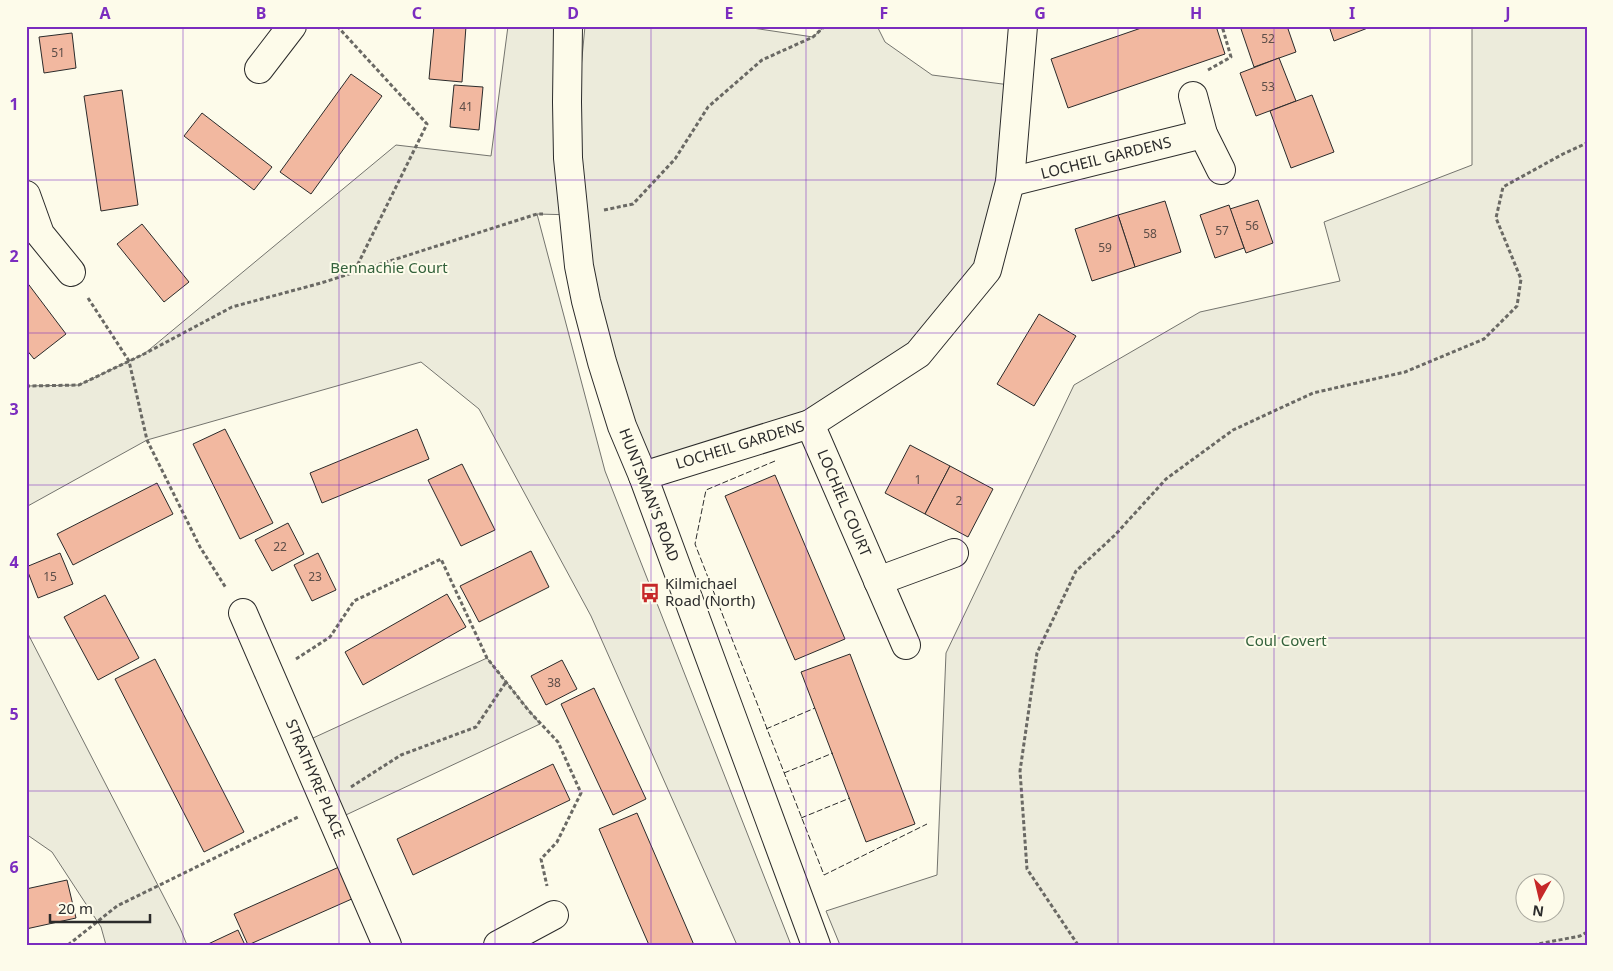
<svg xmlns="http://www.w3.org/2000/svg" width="1613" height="971" font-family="'Noto Sans',sans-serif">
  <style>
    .green { fill: #ecebdb; stroke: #74746e; fill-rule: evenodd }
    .building { fill: #f2b8a0; stroke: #2b2b2b }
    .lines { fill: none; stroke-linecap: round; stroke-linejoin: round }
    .minor-casing { stroke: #2b2b2b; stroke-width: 30 }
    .path { stroke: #6a6964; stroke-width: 3; stroke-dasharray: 4 2.5; stroke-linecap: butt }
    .minor { stroke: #fdfbea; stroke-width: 28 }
    .fence { stroke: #2b2b2b; stroke-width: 1; stroke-dasharray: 6 2.5; stroke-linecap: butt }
    .grid { fill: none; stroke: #7b2cbf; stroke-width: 1; stroke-opacity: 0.55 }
    .labels { text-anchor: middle; stroke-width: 4; stroke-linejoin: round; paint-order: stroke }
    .number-label { font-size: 12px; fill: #5d4e48 }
    .street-label { font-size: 15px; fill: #2b2b2b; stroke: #fdfbea }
    .park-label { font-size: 15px; fill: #34623c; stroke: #fdfbea }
    .poi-label { font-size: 15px; fill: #2b2b2b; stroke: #fdfbea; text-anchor: start }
    .neatline { fill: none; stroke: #7b2cbf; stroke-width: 2 }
    .grid-label { font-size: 16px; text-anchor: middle; font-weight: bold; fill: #7b2cbf }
  </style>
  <rect width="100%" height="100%" fill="#fdfbea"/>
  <g class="green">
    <polygon points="508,26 568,26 580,79 585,26 739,26 813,37 825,26 877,26 885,42 932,75 1018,86 987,270 918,354 810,424 643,476 575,215 537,214 605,471 791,945 737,945 591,616 479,409 421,362 147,440 26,507 26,386 79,385 144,354 396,145 491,156"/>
    <path d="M1472 26H1587V945H840L826 911 937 875 946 653 1074 385 1200 312 1340 281 1324 222 1472 165ZM1526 884H1556V914H1526Z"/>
    <polygon points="26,630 180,928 187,945 106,945 101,927 52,852 26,834"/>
    <polygon points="487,658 540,724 333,821 300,744"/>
  </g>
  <g class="building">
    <polygon points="434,26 466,26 462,82 429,79"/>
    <polygon points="1147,26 1216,26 1225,54 1068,108 1051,59"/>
    <polygon points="1240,26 1287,26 1296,52 1254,67"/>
    <polygon points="1329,26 1373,26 1334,41"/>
    <polygon points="72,33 76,68 44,73 39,37"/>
    <polygon points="1279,58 1296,101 1256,116 1240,73"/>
    <polygon points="351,74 382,96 311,194 280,172"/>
    <polygon points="454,85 483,87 479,130 450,127"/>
    <polygon points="122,90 138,205 101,211 84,96"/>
    <polygon points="1312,95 1334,152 1291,168 1270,111"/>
    <polygon points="202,113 272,167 254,190 184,136"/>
    <polygon points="1258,200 1273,243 1246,253 1230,209"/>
    <polygon points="1165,201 1181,252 1135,267 1118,215"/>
    <polygon points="1229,205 1244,248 1215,258 1200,215"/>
    <polygon points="1118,215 1135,267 1092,281 1075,229"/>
    <polygon points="142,224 189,282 164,302 117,244"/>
    <polygon points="26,281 66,334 34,359 26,349"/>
    <polygon points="1039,314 1076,336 1034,406 997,384"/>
    <polygon points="225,429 273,523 240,539 193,444"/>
    <polygon points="417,429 429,459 322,503 310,473"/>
    <polygon points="910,445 950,466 925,514 885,493"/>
    <polygon points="462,464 495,530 461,546 428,480"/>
    <polygon points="950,466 993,489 968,537 925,514"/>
    <polygon points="775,475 845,639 795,660 725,496"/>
    <polygon points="157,483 173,514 73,565 57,534"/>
    <polygon points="288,523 304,554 272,571 255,540"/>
    <polygon points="531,551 549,587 479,622 460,586"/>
    <polygon points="60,553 73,584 38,598 26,567"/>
    <polygon points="318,553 336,590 312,601 294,565"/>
    <polygon points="447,594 466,627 363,685 345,652"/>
    <polygon points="105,595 139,658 98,680 64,617"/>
    <polygon points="850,654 915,824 866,842 801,672"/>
    <polygon points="155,659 244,832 204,852 115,679"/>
    <polygon points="562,660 577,689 546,705 531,676"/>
    <polygon points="594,688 646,799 613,815 561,704"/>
    <polygon points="553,764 570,800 413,875 397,839"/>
    <polygon points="637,813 694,945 649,945 635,913 599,829"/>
    <polygon points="339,867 354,898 248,945 234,914"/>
    <polygon points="67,880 76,918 26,929 26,889"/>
    <polygon points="238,930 245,945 206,945"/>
  </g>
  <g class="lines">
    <defs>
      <g id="minor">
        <polyline points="568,26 567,102 568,158 579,266 586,301 602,362 622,426 643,476 816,945"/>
        <polyline points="259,69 292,26"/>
        <polyline points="1193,96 1203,134 1221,170"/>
        <polyline points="1010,182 1203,134"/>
        <polyline points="26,195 40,234 71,272"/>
        <polyline points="810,424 906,645"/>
        <polyline points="643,476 810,424 918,354 987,270 1010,182 1023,26"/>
        <polyline points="878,581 954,553"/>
        <polyline points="243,613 387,945"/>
        <polyline points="498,945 554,915"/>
      </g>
    </defs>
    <use href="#minor" class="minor-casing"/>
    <g class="path">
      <polyline points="337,26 427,124 354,272"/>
      <polyline points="1208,70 1231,57 1222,26"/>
      <polyline points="604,210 633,204 675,159 708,107 762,60 813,37 825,26"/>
      <polyline points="88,298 129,361 147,440 200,547 226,588"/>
      <polyline points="26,386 79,385 144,354 232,307 321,283 537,214 543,214"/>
      <polyline points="296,659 330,637 354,601 441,559 487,658 529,711 558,742 581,793 557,842 541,859 547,886"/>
      <polyline points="351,787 401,755 476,727 506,682"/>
      <polyline points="68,945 117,906 298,817"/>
      <polyline points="1078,945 1027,869 1020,771 1037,653 1076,571 1115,535 1166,479 1233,430 1313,393 1405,372 1484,339 1517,306 1521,279 1496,218 1503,187 1563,154 1587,143"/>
      <polyline points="1533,945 1580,936 1587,932"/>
    </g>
    <use href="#minor" class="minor"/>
    <g class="fence">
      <polyline points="775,461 706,490 695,544 824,875 927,824"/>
      <polyline points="766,729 815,708"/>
      <polyline points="784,773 833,753"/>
      <polyline points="801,818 850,798"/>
    </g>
  </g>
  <path class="grid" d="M183 26V945M339 26V945M495 26V945M651 26V945M806 26V945M962 26V945M1118 26V945M1274 26V945M1430 26V945M26 180H1587M26 333H1587M26 485H1587M26 638H1587M26 791H1587"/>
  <defs>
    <symbol id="bus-bare" viewBox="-9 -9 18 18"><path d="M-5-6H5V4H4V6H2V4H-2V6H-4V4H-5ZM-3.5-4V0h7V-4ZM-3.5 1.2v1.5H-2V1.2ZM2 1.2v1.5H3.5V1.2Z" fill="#c62828" stroke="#fdfbea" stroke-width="2.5" paint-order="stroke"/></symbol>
  </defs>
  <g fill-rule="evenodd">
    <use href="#bus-bare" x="636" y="579" width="28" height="28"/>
  </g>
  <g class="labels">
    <g class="number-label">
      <text x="1268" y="43">52</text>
      <text x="58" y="57">51</text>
      <text x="1268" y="91">53</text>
      <text x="466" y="111">41</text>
      <text x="1252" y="230">56</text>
      <text x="1222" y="235">57</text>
      <text x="1150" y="238">58</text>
      <text x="1105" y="252">59</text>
      <text x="918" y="484">1</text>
      <text x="959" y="505">2</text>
      <text x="280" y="551">22</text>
      <text x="50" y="581">15</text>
      <text x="315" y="581">23</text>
      <text x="554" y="687">38</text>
    </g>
    <g class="street-label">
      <text transform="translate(1106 158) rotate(-14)" y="5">LOCHEIL GARDENS</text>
      <text transform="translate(740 445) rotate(-17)" y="5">LOCHEIL GARDENS</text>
      <text transform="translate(649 495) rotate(69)" y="5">HUNTSMAN'S ROAD</text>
      <text transform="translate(844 503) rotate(67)" y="5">LOCHIEL COURT</text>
      <text transform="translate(315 779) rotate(67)" y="5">STRATHYRE PLACE</text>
    </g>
    <g class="park-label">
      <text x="389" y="273">Bennachie Court</text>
      <text x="1286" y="646">Coul Covert</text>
    </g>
    <g class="poi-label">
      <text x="665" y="589">Kilmichael<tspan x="665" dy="17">Road (North)</tspan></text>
    </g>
  </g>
  <rect width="1613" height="971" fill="none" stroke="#fdfbea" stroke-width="55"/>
  <g transform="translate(1540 898) rotate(188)"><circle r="24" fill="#fdfbea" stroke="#a9a89e"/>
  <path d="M0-4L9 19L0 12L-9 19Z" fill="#c62828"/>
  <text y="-8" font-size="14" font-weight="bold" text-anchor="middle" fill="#2b2b2b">N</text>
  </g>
  <path d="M50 914v8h100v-8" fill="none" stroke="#2b2b2b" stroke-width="2.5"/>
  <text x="58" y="914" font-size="15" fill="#2b2b2b" stroke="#fdfbea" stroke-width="4" paint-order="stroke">20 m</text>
  <rect x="28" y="28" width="1558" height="916" class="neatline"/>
  <g class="grid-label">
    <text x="105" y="19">A</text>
    <text x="261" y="19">B</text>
    <text x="417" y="19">C</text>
    <text x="573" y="19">D</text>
    <text x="729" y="19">E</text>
    <text x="884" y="19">F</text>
    <text x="1040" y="19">G</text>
    <text x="1196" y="19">H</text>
    <text x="1352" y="19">I</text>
    <text x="1508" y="19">J</text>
    <text x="14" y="110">1</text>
    <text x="14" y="262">2</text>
    <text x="14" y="415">3</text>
    <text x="14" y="568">4</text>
    <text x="14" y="720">5</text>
    <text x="14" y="873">6</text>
  </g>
</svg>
